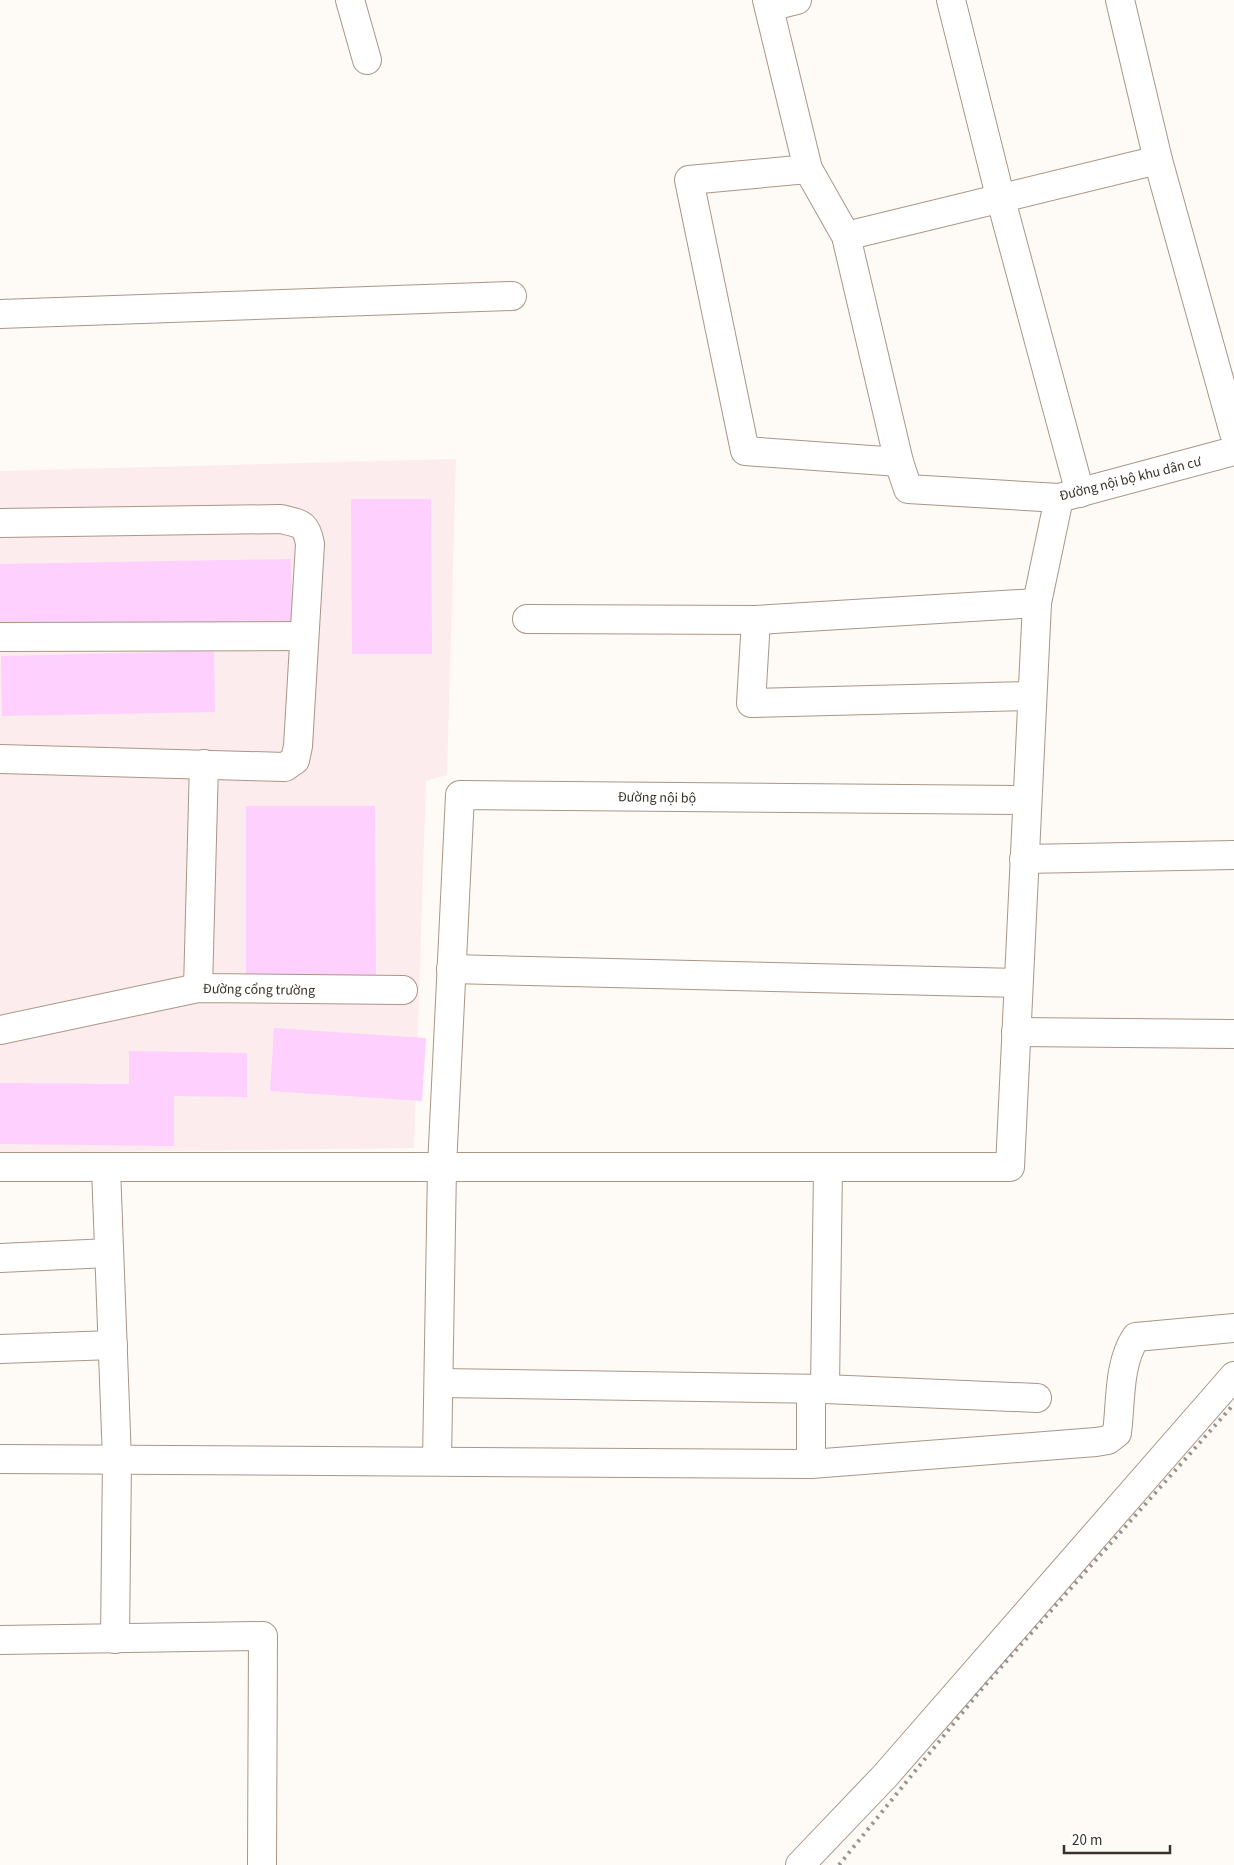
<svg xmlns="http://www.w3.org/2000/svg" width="1234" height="1865" font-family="'Source Sans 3',sans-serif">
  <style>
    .education { fill: #fdecee }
    .building { fill: #fdd0fd }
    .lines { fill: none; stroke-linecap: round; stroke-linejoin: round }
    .minor-casing { stroke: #aa9686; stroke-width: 30 }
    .minor { stroke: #fff; stroke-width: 28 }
    .rail { stroke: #99938d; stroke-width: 4; stroke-dasharray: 2.5 5; stroke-linecap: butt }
    .labels { text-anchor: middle; stroke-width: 4; stroke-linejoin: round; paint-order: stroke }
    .street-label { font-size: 14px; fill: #383029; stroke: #fff }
  </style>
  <rect width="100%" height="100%" fill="#fefaf6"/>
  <polygon class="education" points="456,459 447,775 426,781 414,1148 0,1153 0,471"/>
  <g class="building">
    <polygon points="351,499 431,499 432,654 352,654"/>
    <polygon points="291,559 292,621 0,625 0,564"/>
    <polygon points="214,651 215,712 2,716 1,656"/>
    <polygon points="246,806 375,806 376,976 246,975"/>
    <polygon points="274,1028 426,1038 422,1101 270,1091"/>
    <polygon points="129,1051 247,1053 247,1097 174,1096 174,1146 0,1144 0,1083 129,1084"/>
  </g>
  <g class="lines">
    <defs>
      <g id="minor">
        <polyline points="350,0 367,60"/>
        <polyline points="767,0 808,169 846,236 899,462 908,489 1059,498 1234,451"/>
        <polyline points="951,0 1001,200 1080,493"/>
        <polyline points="1120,0 1158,160 1234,433"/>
        <polyline points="769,7 797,0"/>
        <polyline points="808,169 689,180 745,451 899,462"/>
        <polyline points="846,236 1158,160"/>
        <polyline points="0,314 512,296"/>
        <path d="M0 523 281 519C300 524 306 522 310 544L298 746 295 760 285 767 0 759"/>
        <polyline points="527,619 756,620 1037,603"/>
        <polyline points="756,620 751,703 1032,696"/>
        <polyline points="0,637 304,636"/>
        <polyline points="1024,859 1234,855"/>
        <polyline points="451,969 1018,983"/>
        <polyline points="198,988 204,764"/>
        <polyline points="0,1030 198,988 403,990"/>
        <polyline points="1016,1032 1234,1034"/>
        <polyline points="0,1167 1010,1167 1037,603 1059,498"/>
        <polyline points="106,1168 117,1460 115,1639"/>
        <polyline points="0,1258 109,1253"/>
        <polyline points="0,1349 113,1345"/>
        <polyline points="439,1383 825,1389 1037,1398"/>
        <polyline points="825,1389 828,1167"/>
        <path d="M0 1459 811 1464 1096 1442 1108 1440 1117 1433C1121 1403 1118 1363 1136 1337L1234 1328"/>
        <polyline points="437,1461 442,1167 460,795 1027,800"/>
        <polyline points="811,1464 811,1389"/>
        <polyline points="0,1640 263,1636 262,1865"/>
        <polyline points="800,1865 885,1776 1234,1376"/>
      </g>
    </defs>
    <use href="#minor" class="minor-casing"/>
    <use href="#minor" class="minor"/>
    <polyline class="rail" points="839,1865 980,1691 1234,1404"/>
  </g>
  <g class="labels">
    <g class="street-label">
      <text transform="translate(1130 478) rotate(-14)" y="5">Đường nội bộ khu dân cư</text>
      <text transform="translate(657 797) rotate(1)" y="5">Đường nội bộ</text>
      <text transform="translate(259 989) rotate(1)" y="5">Đường cổng trường</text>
    </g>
  </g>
  <path d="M1064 1845v8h106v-8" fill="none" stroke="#383029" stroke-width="2.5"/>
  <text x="1072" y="1845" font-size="15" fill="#383029" stroke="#ffffff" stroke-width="4" paint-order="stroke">20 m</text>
</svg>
